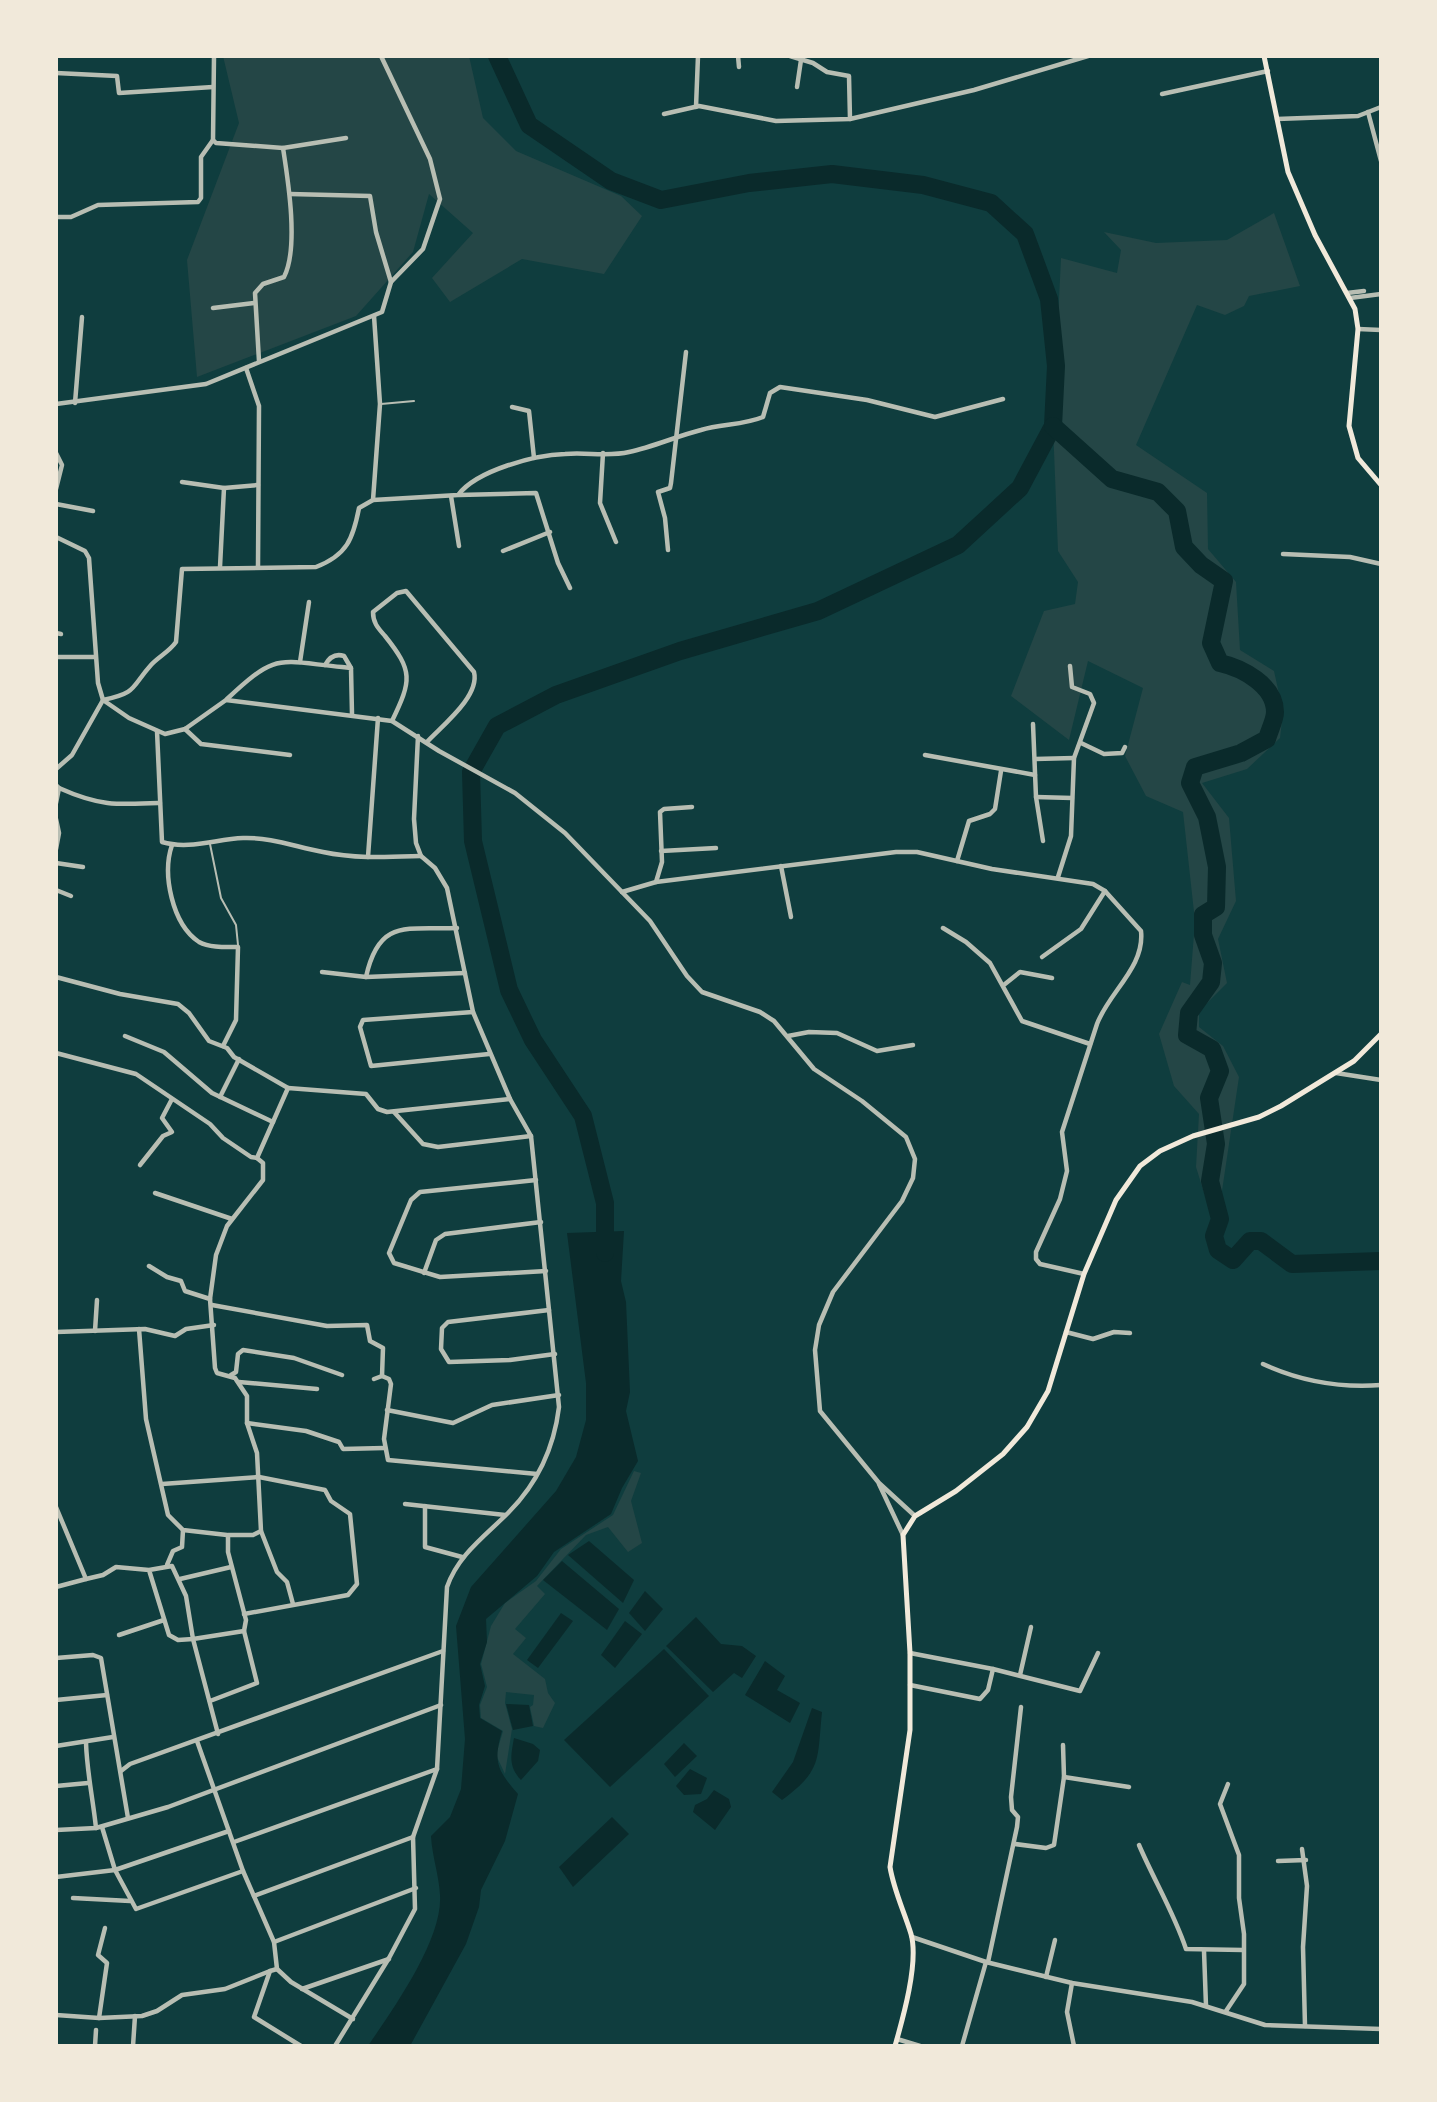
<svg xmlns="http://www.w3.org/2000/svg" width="1437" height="2102" font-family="'Noto Sans',sans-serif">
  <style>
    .green { fill: #244646 }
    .water { fill: #0a2a2b }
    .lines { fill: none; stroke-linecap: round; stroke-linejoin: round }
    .river { stroke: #0a2a2b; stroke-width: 18 }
    .service { stroke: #b8beb3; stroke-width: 2 }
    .minor { stroke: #b8beb3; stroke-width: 4.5 }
    .secondary { stroke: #f1e9da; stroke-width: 5 }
  </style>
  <rect width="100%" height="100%" fill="#0f3d3e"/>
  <g class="green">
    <polygon points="223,56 469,56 483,118 516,151 621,196 642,216 604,274 522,259 450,302 432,278 473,233 429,194 413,252 356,316 197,377 187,260 239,123"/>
    <polygon points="1274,213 1300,286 1249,296 1244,306 1225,315 1197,305 1136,445 1207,493 1208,549 1236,582 1240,650 1274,671 1283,712 1280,738 1247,769 1202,783 1229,818 1236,901 1218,939 1227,983 1199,1011 1199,1027 1223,1046 1239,1077 1216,1231 1196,1167 1199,1114 1174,1086 1159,1034 1182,982 1190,985 1195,921 1183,812 1146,796 1125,756 1143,688 1088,661 1069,740 1011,696 1044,611 1075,604 1078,582 1058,551 1053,426 1061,258 1117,273 1121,250 1104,232 1156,243 1227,240"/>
    <polygon points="634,1471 641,1473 631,1501 642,1543 628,1552 608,1527 586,1535 537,1586 545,1594 515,1629 526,1638 513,1654 545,1679 548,1693 555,1703 543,1728 534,1726 530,1707 533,1705 534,1695 506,1692 505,1703 512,1729 505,1774 496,1755 503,1731 481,1718 480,1705 487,1687 481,1664 491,1626 505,1603 536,1581 561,1549 613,1515"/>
  </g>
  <g class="water">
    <path d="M624 1231 621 1281 626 1302 630 1392 626 1411 638 1461 622 1488 611 1514 554 1552 537 1576 486 1619 487 1642 480 1664 485 1686 479 1705 480 1718 502 1731C493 1762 497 1770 518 1794L505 1841 481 1890 479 1907 466 1944 410 2046H368C392 2010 443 1940 440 1895 439 1875 432 1856 431 1836L450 1817 461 1789 465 1739 456 1626 471 1587 556 1491 576 1457 586 1420V1383L567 1233Z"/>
    <polygon points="589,1541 634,1580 623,1603 568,1555"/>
    <polygon points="562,1561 619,1609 607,1630 543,1580"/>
    <polygon points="645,1591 663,1609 645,1631 629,1613"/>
    <polygon points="561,1613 573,1621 538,1668 527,1660"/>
    <polygon points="696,1617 721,1644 742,1646 756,1656 742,1678 734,1673 713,1692 666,1646"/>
    <polygon points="625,1621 642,1634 615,1668 601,1655"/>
    <polygon points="664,1649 709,1696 610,1787 564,1740"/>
    <polygon points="765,1661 785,1676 777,1690 800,1703 790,1723 745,1695"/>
    <polygon points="506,1704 529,1705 533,1726 513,1730"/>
    <path d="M812 1708 822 1712C817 1759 823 1770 782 1800L772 1792 793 1762Z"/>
    <path d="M514 1738 533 1744 540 1750 538 1761 521 1780C508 1766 511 1755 514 1738Z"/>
    <polygon points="684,1743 697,1756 675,1777 664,1764"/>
    <polygon points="690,1769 707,1778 701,1794 684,1795 676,1786"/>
    <polygon points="714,1790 729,1799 731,1807 715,1830 693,1812 695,1805 707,1799"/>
    <polygon points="612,1817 629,1834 573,1887 559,1867"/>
  </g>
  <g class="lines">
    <g class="river">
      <polyline points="497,56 529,125 611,181 661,200 749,183 832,174 923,185 991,203 1025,234 1049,299 1056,366 1053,426 1020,488 958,545 818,611 680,651 556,695 497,726 471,772 473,841 509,990 533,1040 583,1116 605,1203 605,1253"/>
      <path d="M1053 426 1112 479 1158 492 1177 511 1184 547 1201 565 1224 581 1211 643 1220 663C1242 668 1275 685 1275 712 1275 720 1269 731 1267 739L1241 753 1195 767 1190 783 1207 817 1217 867 1216 907 1203 915V935L1213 963 1211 982 1189 1013 1187 1035 1212 1049 1220 1071 1209 1098 1216 1144 1210 1181 1220 1219 1214 1236 1218 1250 1233 1260 1250 1241H1261L1292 1264 1381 1261"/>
    </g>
    <g class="service">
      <polyline points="381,404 414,401"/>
      <polyline points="210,844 221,898 236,925 238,945"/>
    </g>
    <g class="minor">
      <polyline points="214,56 213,140 216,143 283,148 346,138"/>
      <polyline points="738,56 739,67"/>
      <polyline points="790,56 813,63 827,72 849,76 850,119"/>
      <polyline points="56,73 117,76 119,93 213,87"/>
      <polyline points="797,87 801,60"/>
      <polyline points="1162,94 1268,71"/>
      <polyline points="696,107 698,56"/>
      <polyline points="1368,112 1381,161"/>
      <polyline points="664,114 699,106 776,121 850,119 974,90 1088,56"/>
      <polyline points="1277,119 1358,116 1381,107"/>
      <polyline points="290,194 370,196 376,232 391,282"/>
      <polyline points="56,217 71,217 98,205 198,202 201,198 201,157 213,140"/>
      <polyline points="1347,293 1364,291"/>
      <polyline points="1350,298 1381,294"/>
      <polyline points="213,308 254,303"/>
      <polyline points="1358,329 1381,330"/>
      <path d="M259 361 255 293 263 284 284 277C299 248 288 180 283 148"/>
      <polyline points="246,368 259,406 258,567"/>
      <polyline points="75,403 82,317"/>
      <polyline points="56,404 206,384 382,312 391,282 423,249 440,199 430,159 381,56"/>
      <polyline points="512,407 529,411 534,458"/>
      <polyline points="56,453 62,465 56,489"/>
      <polyline points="603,453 600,503 616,542"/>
      <polyline points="182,482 224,488 258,485"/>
      <polyline points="459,495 536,493 558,563 570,588"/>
      <polyline points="451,496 459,546"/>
      <polyline points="373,500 380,404 374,316"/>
      <polyline points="56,504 93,511"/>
      <polyline points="56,537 85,551 89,558 98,683 103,700 129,718 165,734 185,729 226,700 392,721 439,751 515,793 565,833 650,921 687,976 702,992 760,1012 774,1021 814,1069 862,1101 906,1137 915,1159 913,1178 902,1201 833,1292 819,1325 815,1350 820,1411 879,1483 915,1516"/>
      <polyline points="668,550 665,518 658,492 670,488 671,483 686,352"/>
      <polyline points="503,551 550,532"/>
      <polyline points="1283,554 1350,557 1381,564"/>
      <polyline points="220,567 224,488"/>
      <polyline points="56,633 61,634"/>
      <polyline points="56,657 94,657"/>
      <polyline points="300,662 309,602"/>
      <path d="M325 665C329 658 335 653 344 656L351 668"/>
      <path d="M227 699C277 652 277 661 342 667L351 668 352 714"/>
      <path d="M392 721C412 680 413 671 385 636 378 628 373 623 373 612L397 593 406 591 474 672C480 696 443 725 427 742"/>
      <polyline points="1033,724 1036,797 1043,841"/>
      <polyline points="185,729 201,744 290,755"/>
      <path d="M157 731 162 842C189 850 216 839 243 838 271 837 296 847 323 852 355 859 389 857 421 856"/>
      <polyline points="1081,743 1104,754 1122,753 1125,747"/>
      <polyline points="925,755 1035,775"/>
      <polyline points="1035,759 1074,758"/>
      <path d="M56 769 72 755 103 700C138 693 131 687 151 665 158 657 169 652 176 642L182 569 316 567C347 555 353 539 359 508L373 500 458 495C477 470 535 455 565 454 586 452 609 457 629 452 653 447 677 436 701 430 721 424 744 425 763 417L770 393 780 387 867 400 935 417 1003 399"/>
      <polyline points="56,785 59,788 56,803"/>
      <path d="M59 788C99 806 116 805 160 803"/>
      <polyline points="1036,797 1072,798"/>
      <polyline points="56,819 59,833 56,849"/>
      <path d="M172 845C162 874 172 924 199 942 210 948 226 947 238 947L236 1020 223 1046"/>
      <polyline points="661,851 716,848"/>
      <polyline points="368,857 378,718"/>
      <polyline points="957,861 969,821 990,814 995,809 1001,771"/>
      <polyline points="56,863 83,867"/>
      <polyline points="781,866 791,917"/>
      <polyline points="1058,877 1071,836 1074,758 1094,703 1090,694 1072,687 1070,666"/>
      <polyline points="656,882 662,862 660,812 664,809 692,807"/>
      <polyline points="56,890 71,896"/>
      <path d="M622 892 656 882 896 852H917L992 869 1093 884 1105 891 1141 931C1145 967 1109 992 1097 1024L1062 1132 1067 1171 1060 1199 1036 1252V1259L1040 1264 1084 1274"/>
      <polyline points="943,928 966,942 990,963 1022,1021 1090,1044"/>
      <polyline points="1042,957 1081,929 1105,891"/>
      <polyline points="322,972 366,977 465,973"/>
      <polyline points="56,977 120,994 178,1004 189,1013 209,1041 227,1048 234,1057 288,1088"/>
      <path d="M366 977C379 918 407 930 457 928"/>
      <polyline points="1005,984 1020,972 1052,978"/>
      <polyline points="473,1012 363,1020 360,1027 371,1066 489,1054"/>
      <polyline points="125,1036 164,1052 212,1093 273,1122"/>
      <polyline points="788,1036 809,1032 837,1033 877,1051 913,1045"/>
      <polyline points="56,1053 136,1074 210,1124 223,1138 251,1157 257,1158 288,1088 366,1094 378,1109 387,1112 510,1099"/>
      <polyline points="1336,1073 1381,1080"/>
      <polyline points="220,1097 239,1059"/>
      <polyline points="394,1112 423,1144 438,1147 531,1136"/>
      <polyline points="140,1165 163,1136 172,1132 162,1118 172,1099"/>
      <polyline points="536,1180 420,1192 411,1200 389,1253 394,1263 440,1277 546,1271"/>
      <polyline points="155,1193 232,1219"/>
      <polyline points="149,1266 167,1277 181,1281 185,1291 210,1299"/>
      <polyline points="424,1273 436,1240 445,1234 541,1222"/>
      <polyline points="212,1305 327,1326 367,1325 370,1341 383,1348 382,1376"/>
      <polyline points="549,1310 448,1322 442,1328 441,1349 449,1362 510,1360 555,1354"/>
      <polyline points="139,1329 146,1419 168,1515 183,1530 227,1535"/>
      <polyline points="95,1331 97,1300"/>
      <polyline points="56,1332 145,1329 175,1336 186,1329 214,1325"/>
      <polyline points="1066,1332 1093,1339 1114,1332 1130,1333"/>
      <path d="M1263 1364C1300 1381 1341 1388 1381 1385"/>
      <polyline points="231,1375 236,1372 238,1354 243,1350 294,1358 342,1375"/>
      <polyline points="374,1379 382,1376 389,1379 391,1384 384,1439 388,1460 537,1474"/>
      <polyline points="239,1382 317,1389"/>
      <polyline points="387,1410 453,1423 492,1405 559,1395"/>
      <polyline points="247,1423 306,1431 339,1442 343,1449 384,1448"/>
      <polyline points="162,1484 259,1477 325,1490 331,1501 350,1514 357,1584 348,1595 244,1614"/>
      <polyline points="879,1484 903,1535"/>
      <polyline points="405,1504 505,1515"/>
      <polyline points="425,1506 425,1547 462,1557"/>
      <polyline points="56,1507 86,1579 56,1587"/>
      <polyline points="261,1531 277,1572 287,1582 293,1604"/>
      <polyline points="167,1565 173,1551 182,1547 183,1530"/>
      <polyline points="86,1579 103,1575 116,1567 149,1570 172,1566 186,1596 193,1639 178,1640 169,1635 149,1570"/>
      <polyline points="180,1579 231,1567"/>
      <polyline points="119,1635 164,1620"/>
      <polyline points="910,1653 993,1669 1080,1691 1098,1653"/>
      <polyline points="56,1658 93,1655 101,1658 128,1818"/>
      <polyline points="1020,1675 1031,1627"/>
      <polyline points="910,1685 980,1699 988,1690 993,1669"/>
      <polyline points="56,1700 107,1695"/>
      <polyline points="210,1701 257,1683 244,1631"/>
      <polyline points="218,1734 193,1639 244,1631 246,1620 228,1552 228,1535 253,1535 261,1531 257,1453 247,1423 247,1396 235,1378 217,1373 215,1368 210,1299 216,1255 227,1226 263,1180 263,1163 257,1158"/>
      <polyline points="197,1741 243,1871 274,1942 277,1969"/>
      <path d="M86 1743C87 1773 93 1799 96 1828"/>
      <polyline points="56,1746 113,1737"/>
      <polyline points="121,1771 130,1764 443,1651"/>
      <polyline points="1064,1777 1129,1787"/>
      <polyline points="56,1786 88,1783"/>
      <polyline points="102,1827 115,1870 136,1909 243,1871"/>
      <polyline points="56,1830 96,1828 168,1807 441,1705"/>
      <polyline points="234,1842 437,1769"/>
      <polyline points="1015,1844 1046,1848 1054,1845 1064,1777 1063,1745"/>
      <path d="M1139 1845C1154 1880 1174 1913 1186 1949L1243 1950"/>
      <polyline points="1302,1849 1307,1886 1303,1947 1305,2026"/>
      <polyline points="1278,1861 1306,1860"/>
      <polyline points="56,1877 115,1870 229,1831"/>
      <polyline points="254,1896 413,1837"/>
      <polyline points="73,1898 130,1901"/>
      <polyline points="912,1937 986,1962 1072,1983 1192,2002 1265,2025 1381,2029"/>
      <polyline points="274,1942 416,1888"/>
      <polyline points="1204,1951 1206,2006"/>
      <polyline points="988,1962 1017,1827 1018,1817 1012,1810 1011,1797 1021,1707"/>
      <polyline points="277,1969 270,1971 254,2017 301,2046"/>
      <polyline points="277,1969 291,1982 353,2019"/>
      <polyline points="1046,1977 1055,1940"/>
      <polyline points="1072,1983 1067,2012 1074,2046"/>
      <polyline points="302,1989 389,1959"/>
      <polyline points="1226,2011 1244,1984 1244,1934 1239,1898 1239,1855 1220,1804 1228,1784"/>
      <polyline points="56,2015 99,2018 142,2016 157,2011 182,1995 225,1989 270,1971"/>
      <polyline points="99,2018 107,1963 98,1955 105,1928"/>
      <polyline points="897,2039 920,2046"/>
      <polyline points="95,2046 96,2030"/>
      <polyline points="133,2046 135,2016"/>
      <path d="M335 2046 389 1958 415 1909 413 1837 437 1769 447 1587C458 1555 485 1536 508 1513 537 1484 554 1448 559 1407L531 1136 510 1099 473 1012 447 888 435 868 421 856 416 843 414 819 418 736"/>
      <polyline points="962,2046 986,1962"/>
    </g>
    <g class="secondary">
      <polyline points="1264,56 1288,172 1315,235 1355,309 1358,329 1349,426 1358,458 1381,485"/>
      <path d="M895 2046C903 2018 919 1962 911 1934 904 1911 894 1891 890 1867L910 1730V1653L903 1535 915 1516 956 1491 1003 1454 1027 1427 1048 1391 1084 1274 1116 1200 1140 1166 1160 1151 1193 1136 1259 1117 1281 1106 1354 1061 1381 1034"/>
    </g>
  </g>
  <rect width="1437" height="2102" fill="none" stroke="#f1e9da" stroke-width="116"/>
</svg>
